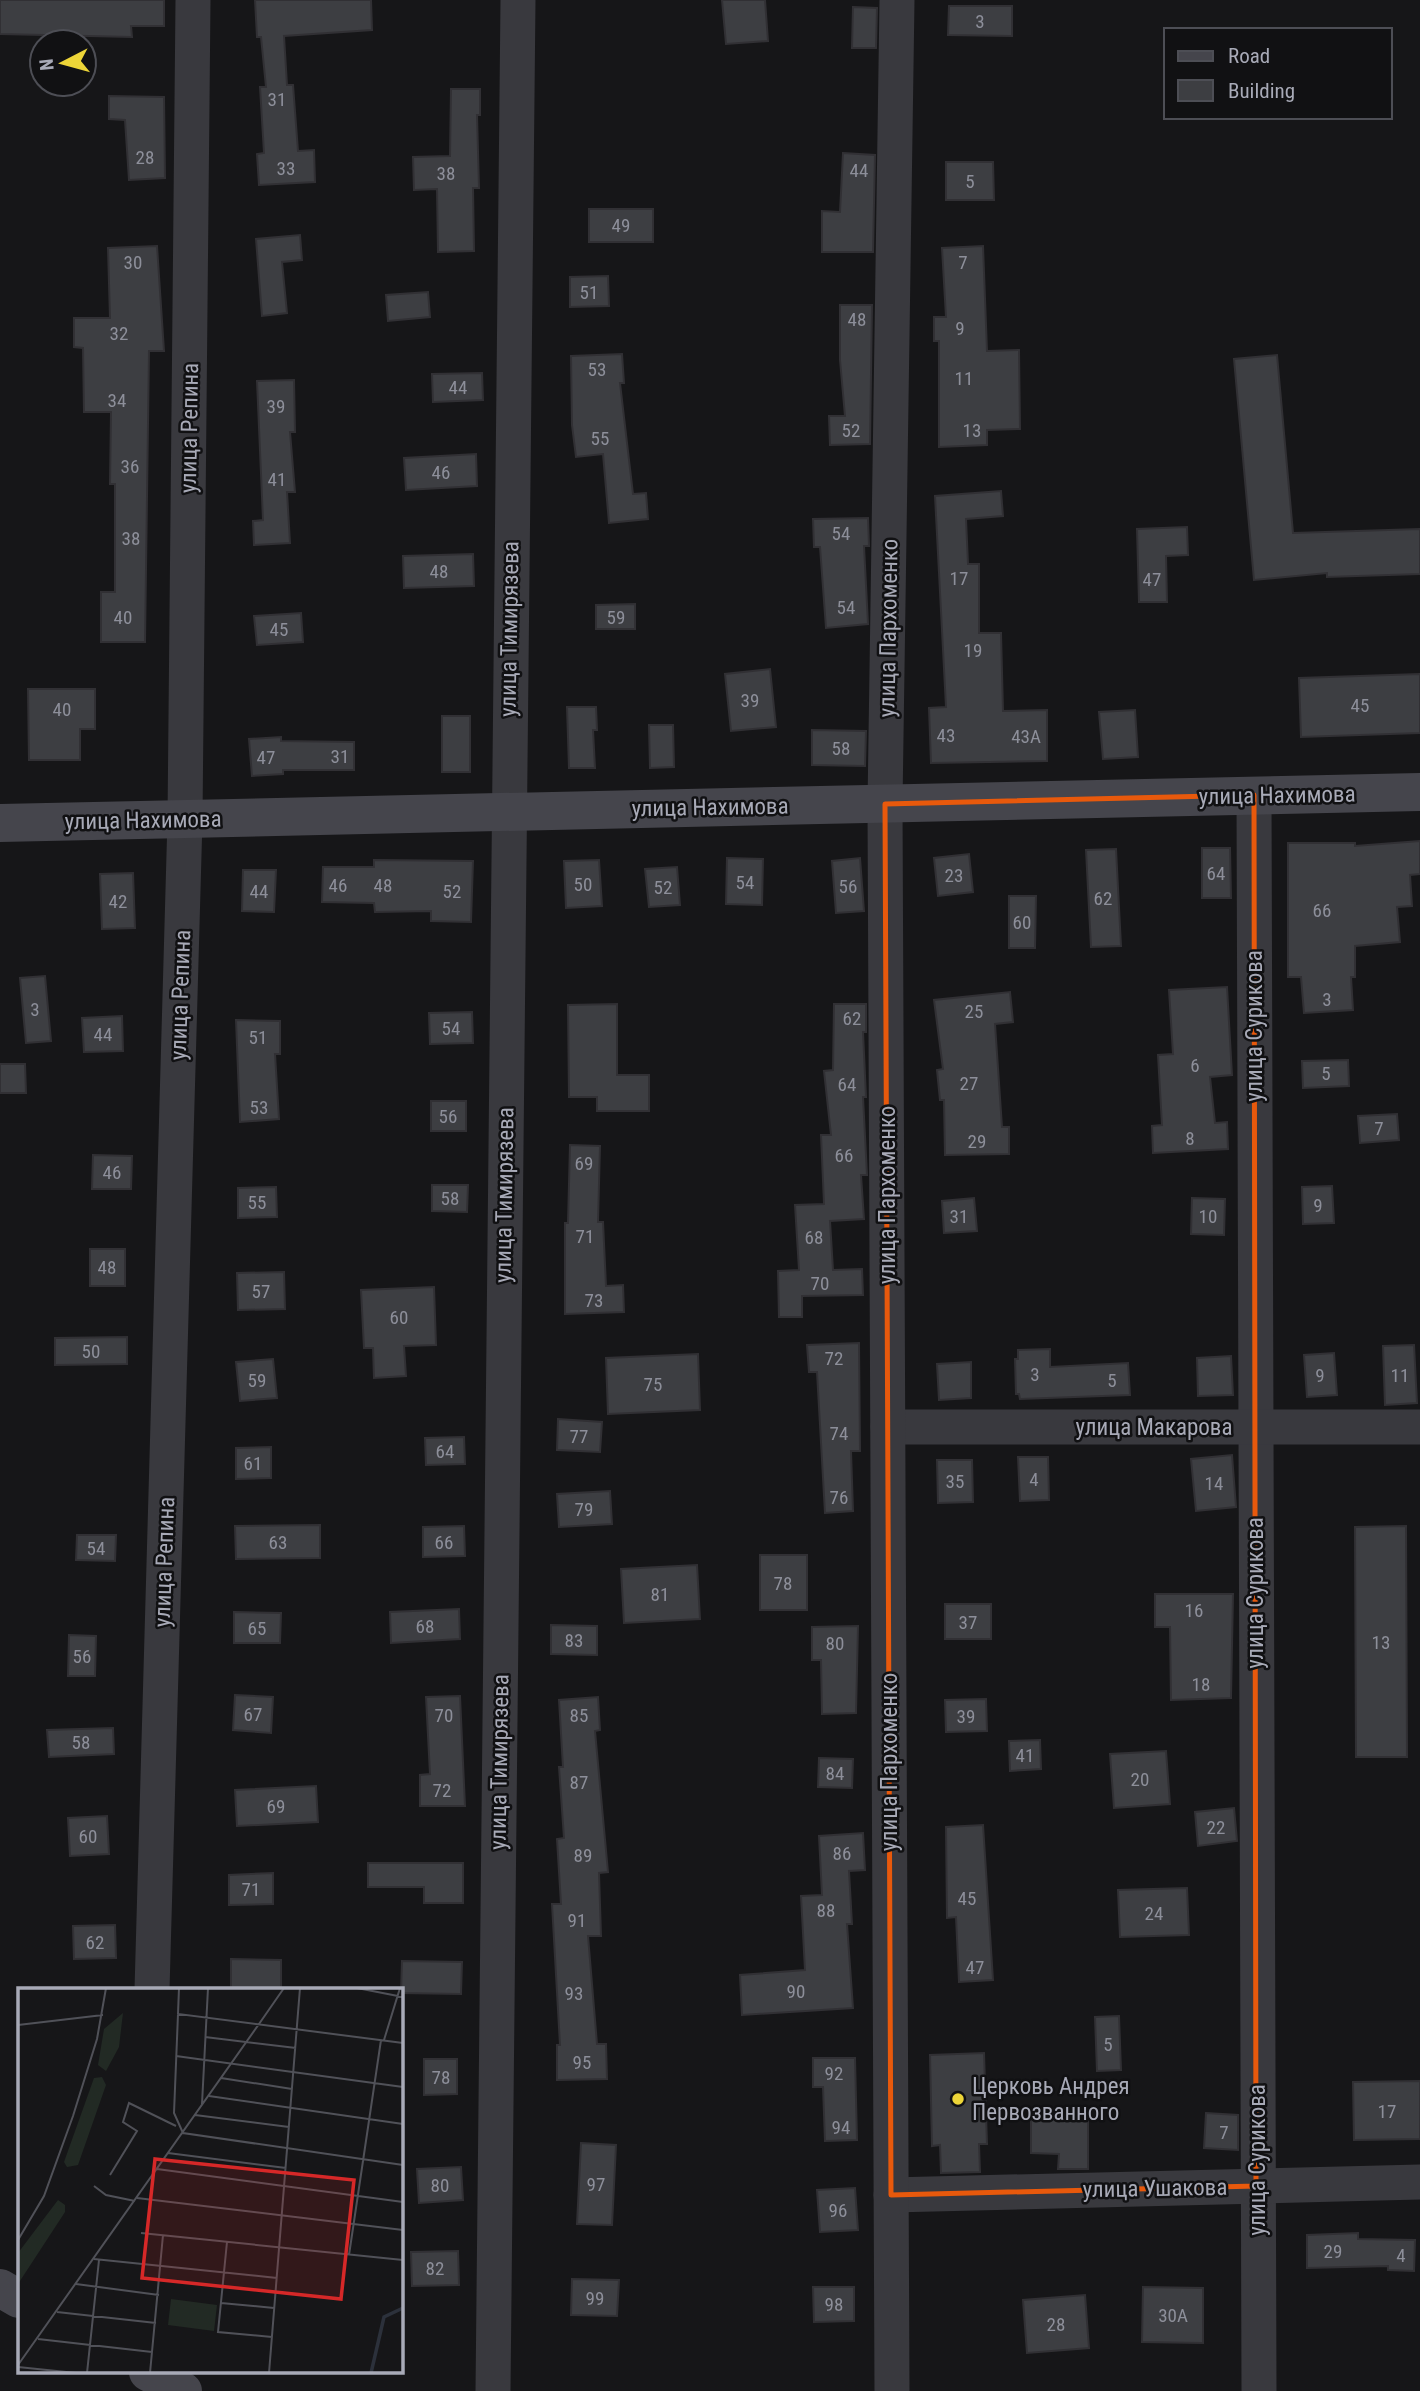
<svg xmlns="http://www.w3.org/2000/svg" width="1420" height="2391" font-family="'Roboto Condensed',sans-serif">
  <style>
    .building { fill: #3d3e42; stroke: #313034; stroke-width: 2 }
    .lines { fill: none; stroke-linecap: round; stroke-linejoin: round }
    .street { stroke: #39393e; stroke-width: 35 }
    .secondary { stroke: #45454c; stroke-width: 38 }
    .marked { fill: none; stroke: #e8590c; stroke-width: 5; stroke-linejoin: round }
    .poi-dot { fill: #edd538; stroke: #111113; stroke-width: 2.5 }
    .labels { text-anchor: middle; stroke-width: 5; stroke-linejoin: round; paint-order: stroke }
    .number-label { font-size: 19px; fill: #8d8f9a }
    .street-label { font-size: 23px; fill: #a8aab7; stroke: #111113 }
    .poi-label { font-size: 23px; fill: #a8aab7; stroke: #111113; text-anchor: start }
    .inset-river { fill: none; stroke: #2c313b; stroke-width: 3.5 }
    .inset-road { fill: none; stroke: #505158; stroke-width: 2 }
    .view { fill: #d62828; fill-opacity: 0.15; stroke: #d62828; stroke-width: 3.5 }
    .inset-edge { fill: none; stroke: #a8aab7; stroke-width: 3.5 }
  </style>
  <rect width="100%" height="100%" fill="#161618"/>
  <g class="building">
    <polygon points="0,0 164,0 164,26 131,26 132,37 0,34"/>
    <polygon points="255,0 371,0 372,30 284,36 287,85 293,85 298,151 314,150 315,182 259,185 257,154 264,153 260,87 266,87 261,37 257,37"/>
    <polygon points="722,0 765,0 768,41 726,44"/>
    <polygon points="949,6 1012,6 1012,36 948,35"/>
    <polygon points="853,7 877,8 876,48 852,48"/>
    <polygon points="451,89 480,89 480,115 477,115 479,188 473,188 474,251 438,252 437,189 414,190 413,157 450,156"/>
    <polygon points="109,96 164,97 165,178 129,180 125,120 109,119"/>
    <polygon points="843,153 875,155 873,252 822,252 822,211 840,212"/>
    <polygon points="946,162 993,162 994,200 946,200"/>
    <rect x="589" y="209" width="64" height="33"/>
    <polygon points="300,235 302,260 282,262 287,313 262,316 256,239"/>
    <polygon points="157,246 164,351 149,351 145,642 101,642 101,592 115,592 115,484 110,484 111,412 84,412 83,348 74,347 74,318 110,318 108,248"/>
    <polygon points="983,246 987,351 1019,350 1020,429 987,430 987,445 939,447 939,341 934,341 934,317 946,317 942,248"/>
    <polygon points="608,276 609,306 570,307 570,277"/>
    <polygon points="428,292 430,317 388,321 386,295"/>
    <polygon points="840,305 872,305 870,444 830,445 829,416 845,416 840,360"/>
    <polygon points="622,354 624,383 620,383 633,494 646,493 648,519 609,523 603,454 576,457 572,425 571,356"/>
    <polygon points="1277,355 1293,533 1420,529 1420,574 1327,577 1327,573 1254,580 1234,359"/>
    <polygon points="482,373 483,400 433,402 432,374"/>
    <polygon points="294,380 295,432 290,432 295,492 287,492 290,543 254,545 253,521 263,520 257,381"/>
    <polygon points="476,454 477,486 406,490 404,458"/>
    <polygon points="1001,491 1003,516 966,519 968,564 979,564 979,633 1001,633 1003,711 1047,710 1047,761 931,763 929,708 946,707 935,496"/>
    <polygon points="868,518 869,546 864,546 868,624 826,628 820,547 814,547 813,519"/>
    <polygon points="1187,527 1188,555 1166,556 1167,602 1139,602 1137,529"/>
    <polygon points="473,554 474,586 404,588 403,556"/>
    <polygon points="635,604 635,629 596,629 596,605"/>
    <polygon points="301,613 303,642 257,645 254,616"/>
    <polygon points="770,669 776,727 731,731 725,674"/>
    <polygon points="1420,674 1420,733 1301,737 1299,678"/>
    <polygon points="28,689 95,689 95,729 80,729 80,760 29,760"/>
    <polygon points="567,707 596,707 597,730 593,730 595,768 569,768"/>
    <polygon points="1135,710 1138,757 1103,759 1099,712"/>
    <rect x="442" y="716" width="28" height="56"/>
    <polygon points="649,725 673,725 674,767 650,768"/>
    <polygon points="812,730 866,731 865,766 812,765"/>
    <polygon points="281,737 281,741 354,742 354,770 283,770 283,774 252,776 249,739"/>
    <polygon points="1420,841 1420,874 1410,875 1412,906 1397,907 1400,942 1355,946 1355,977 1351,977 1353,1010 1304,1013 1301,977 1288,977 1288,843 1355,843 1355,846"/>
    <polygon points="1202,848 1230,848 1231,898 1202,898"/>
    <polygon points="1116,849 1121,946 1091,947 1086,850"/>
    <polygon points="969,854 973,892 938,896 934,858"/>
    <polygon points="727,858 763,859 762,905 726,904"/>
    <polygon points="860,858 864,911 836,913 832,861"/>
    <polygon points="374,860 473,861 471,922 431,921 431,911 375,912 374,903 322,902 323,867 374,867"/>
    <polygon points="599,860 602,906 566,908 564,861"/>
    <polygon points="677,867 680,905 649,907 645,869"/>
    <polygon points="243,870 276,870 274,912 242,911"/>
    <polygon points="133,873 135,928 102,929 100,874"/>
    <polygon points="1009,896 1036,896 1035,948 1009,948"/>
    <polygon points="45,976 51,1041 26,1043 20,978"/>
    <polygon points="1227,987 1232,1075 1210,1077 1215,1123 1227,1122 1228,1149 1153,1153 1152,1126 1162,1125 1158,1055 1173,1054 1169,990"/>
    <polygon points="1010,992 1013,1022 995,1024 1002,1127 1009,1127 1009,1154 945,1155 944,1100 940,1100 937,1070 943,1069 934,1000"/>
    <polygon points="617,1004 617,1075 649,1075 649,1111 597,1111 597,1097 569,1097 568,1005"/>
    <polygon points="834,1004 866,1004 866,1032 863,1032 866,1097 863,1097 867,1175 861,1175 864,1219 830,1221 833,1270 862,1269 863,1295 802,1296 802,1317 779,1317 778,1271 799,1270 795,1205 824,1204 821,1135 831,1135 824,1071 833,1070"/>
    <polygon points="472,1012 473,1043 430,1044 429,1013"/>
    <polygon points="122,1016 123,1051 84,1052 82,1018"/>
    <polygon points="236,1020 280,1021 280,1054 275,1054 279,1119 240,1122"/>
    <polygon points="1348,1060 1349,1086 1303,1088 1302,1061"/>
    <polygon points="0,1064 25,1064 26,1093 0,1093"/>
    <rect x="431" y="1101" width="35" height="30"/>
    <polygon points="1397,1114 1399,1140 1360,1143 1358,1116"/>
    <polygon points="570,1145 600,1146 598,1222 603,1222 606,1286 623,1285 624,1312 565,1314 565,1223 568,1223"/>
    <polygon points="93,1155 132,1156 131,1189 92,1189"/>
    <polygon points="432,1185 468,1185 467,1212 432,1211"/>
    <polygon points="1332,1186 1334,1223 1303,1224 1302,1187"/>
    <polygon points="276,1187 277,1217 238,1218 238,1188"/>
    <polygon points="974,1198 977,1231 944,1233 942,1201"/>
    <polygon points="1192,1198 1225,1199 1224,1235 1191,1234"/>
    <rect x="90" y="1249" width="35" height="37"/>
    <polygon points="284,1272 285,1309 238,1310 237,1273"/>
    <polygon points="434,1287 436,1345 404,1346 406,1376 374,1378 373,1348 364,1348 361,1290"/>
    <polygon points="127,1337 127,1364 55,1365 55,1338"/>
    <polygon points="859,1343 860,1451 851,1451 853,1511 825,1513 817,1372 809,1372 807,1345"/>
    <polygon points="1414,1345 1417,1403 1385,1405 1383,1346"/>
    <polygon points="1050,1349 1050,1367 1128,1363 1130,1395 1020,1399 1019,1394 1016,1394 1015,1359 1018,1359 1018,1350"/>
    <polygon points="1334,1353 1337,1395 1307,1397 1304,1355"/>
    <polygon points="698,1354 700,1410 608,1414 606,1358"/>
    <polygon points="1231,1356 1233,1395 1198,1396 1197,1358"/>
    <polygon points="273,1359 277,1398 240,1401 236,1362"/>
    <polygon points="971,1362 971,1398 939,1400 937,1364"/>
    <polygon points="558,1419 602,1422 600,1452 557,1450"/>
    <polygon points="464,1437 465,1464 426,1465 425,1438"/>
    <polygon points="271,1447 271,1478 236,1479 236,1448"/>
    <polygon points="1232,1455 1236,1507 1196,1511 1191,1459"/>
    <polygon points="1018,1457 1048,1457 1049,1500 1020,1501"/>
    <polygon points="937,1460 972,1460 973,1502 938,1503"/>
    <polygon points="610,1491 612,1524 559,1527 557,1494"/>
    <polygon points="320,1525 320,1558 236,1559 235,1526"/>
    <polygon points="464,1526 465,1556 423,1557 423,1527"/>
    <polygon points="1406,1526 1407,1757 1356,1757 1355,1527"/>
    <polygon points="77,1535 116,1535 115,1561 76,1560"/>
    <rect x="760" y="1555" width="47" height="55"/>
    <polygon points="697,1565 700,1619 624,1623 621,1569"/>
    <polygon points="1155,1594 1233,1594 1231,1698 1171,1700 1170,1627 1155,1627"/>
    <rect x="945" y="1604" width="46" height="35"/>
    <polygon points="459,1609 460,1639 391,1643 390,1612"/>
    <polygon points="234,1612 281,1613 280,1643 234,1643"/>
    <polygon points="551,1625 597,1626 597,1655 551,1654"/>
    <polygon points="858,1626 856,1713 822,1714 821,1660 812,1660 812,1627"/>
    <polygon points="69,1635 96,1636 95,1676 68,1676"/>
    <polygon points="235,1695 273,1697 271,1733 233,1730"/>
    <polygon points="460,1696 465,1806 420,1806 420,1775 430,1774 426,1697"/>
    <polygon points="598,1697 600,1730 595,1731 608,1872 599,1873 601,1936 588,1936 597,2044 606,2044 607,2079 557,2080 557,2045 560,2045 552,1904 561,1904 557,1839 564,1838 559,1767 563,1767 559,1700"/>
    <polygon points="986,1699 987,1731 946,1732 945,1700"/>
    <polygon points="113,1728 114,1754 49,1757 47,1730"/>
    <polygon points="1040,1740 1041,1769 1010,1771 1009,1741"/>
    <polygon points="1166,1751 1170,1804 1114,1808 1110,1754"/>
    <polygon points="819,1758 853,1759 852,1788 818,1787"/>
    <polygon points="316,1786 318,1822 237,1826 235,1790"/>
    <polygon points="1234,1808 1237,1841 1198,1846 1195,1812"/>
    <polygon points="107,1816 109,1854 70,1856 68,1818"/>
    <polygon points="983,1825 993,1980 959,1982 956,1917 947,1918 946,1827"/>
    <polygon points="863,1833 865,1870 849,1871 852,1924 847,1924 853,2008 742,2015 740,1975 805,1970 801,1896 822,1895 819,1836"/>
    <polygon points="368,1863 463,1863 463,1903 424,1903 424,1887 368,1887"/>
    <polygon points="273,1873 273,1904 229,1905 229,1875"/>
    <polygon points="1187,1888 1189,1935 1120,1937 1118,1890"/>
    <polygon points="115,1925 116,1958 74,1959 73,1926"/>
    <polygon points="231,1959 281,1960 281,1990 231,1990"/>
    <polygon points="402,1961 462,1962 461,1994 401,1993"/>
    <polygon points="1119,2016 1121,2070 1097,2071 1095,2017"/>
    <polygon points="984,2053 987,2144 979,2144 980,2172 941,2173 940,2145 932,2146 930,2055"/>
    <polygon points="813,2058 855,2058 857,2140 825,2141 823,2087 813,2087"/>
    <polygon points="424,2059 457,2059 457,2094 424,2095"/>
    <polygon points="1420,2081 1420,2139 1354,2140 1353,2082"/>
    <polygon points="1060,2108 1088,2108 1088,2169 1058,2169 1059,2154 1031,2153 1031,2119 1060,2119"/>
    <polygon points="1206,2113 1238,2115 1238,2150 1204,2148"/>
    <polygon points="581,2143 616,2145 612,2225 577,2224"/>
    <polygon points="461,2167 463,2200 419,2203 417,2169"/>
    <polygon points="855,2188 858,2230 820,2232 817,2190"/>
    <polygon points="1358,2233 1358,2239 1415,2240 1414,2271 1388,2270 1388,2266 1307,2268 1307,2235"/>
    <polygon points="458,2251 459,2285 412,2286 411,2252"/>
    <polygon points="572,2279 619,2280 617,2316 571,2315"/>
    <polygon points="813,2287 854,2287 854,2321 814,2322"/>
    <polygon points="1143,2287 1203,2288 1203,2343 1142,2342"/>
    <polygon points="1085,2295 1089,2348 1027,2353 1023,2300"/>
  </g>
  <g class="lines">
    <g class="street">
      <polyline points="1254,795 1259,2391"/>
      <polyline points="888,1427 1420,1427"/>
      <polyline points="152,1990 185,819 193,0"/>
      <polyline points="891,2195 1420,2182"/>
      <polyline points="493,2391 518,0"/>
      <polyline points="892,2391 885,804 897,0"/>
    </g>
    <g class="secondary">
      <polyline points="0,823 1420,792"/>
      <polyline points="0,2288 19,2299"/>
      <polyline points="148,2372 183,2391"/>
    </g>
  </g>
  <path class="marked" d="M1254 795 1256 2186 891 2195 885 804Z"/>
  <circle class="poi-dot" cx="958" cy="2099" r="7"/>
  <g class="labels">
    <g class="number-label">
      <text x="980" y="28">3</text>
      <text x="277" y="106">31</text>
      <text x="145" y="164">28</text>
      <text x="286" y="175">33</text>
      <text x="859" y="177">44</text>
      <text x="446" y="180">38</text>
      <text x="970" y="188">5</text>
      <text x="621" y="232">49</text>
      <text x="133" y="269">30</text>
      <text x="963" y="269">7</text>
      <text x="589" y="299">51</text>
      <text x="857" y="326">48</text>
      <text x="960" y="335">9</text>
      <text x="119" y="340">32</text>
      <text x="597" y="376">53</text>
      <text x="964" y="385">11</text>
      <text x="458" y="394">44</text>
      <text x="117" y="407">34</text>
      <text x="276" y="413">39</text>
      <text x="851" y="437">52</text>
      <text x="972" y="437">13</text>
      <text x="600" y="445">55</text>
      <text x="130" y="473">36</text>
      <text x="441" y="479">46</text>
      <text x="277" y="486">41</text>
      <text x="841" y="540">54</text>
      <text x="131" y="545">38</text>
      <text x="439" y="578">48</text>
      <text x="959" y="585">17</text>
      <text x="1152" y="586">47</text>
      <text x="846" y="614">54</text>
      <text x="123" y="624">40</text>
      <text x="616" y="624">59</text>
      <text x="279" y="636">45</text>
      <text x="973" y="657">19</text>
      <text x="750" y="707">39</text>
      <text x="1360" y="712">45</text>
      <text x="62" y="716">40</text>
      <text x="946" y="742">43</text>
      <text x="1026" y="743">43А</text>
      <text x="841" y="755">58</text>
      <text x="340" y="763">31</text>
      <text x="266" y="764">47</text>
      <text x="1216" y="880">64</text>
      <text x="954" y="882">23</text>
      <text x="745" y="889">54</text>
      <text x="583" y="891">50</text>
      <text x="338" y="892">46</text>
      <text x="383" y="892">48</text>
      <text x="848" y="893">56</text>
      <text x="663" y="894">52</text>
      <text x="259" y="898">44</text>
      <text x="452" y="898">52</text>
      <text x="1103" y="905">62</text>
      <text x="118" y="908">42</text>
      <text x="1322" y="917">66</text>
      <text x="1022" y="929">60</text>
      <text x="1327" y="1006">3</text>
      <text x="35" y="1016">3</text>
      <text x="974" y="1018">25</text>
      <text x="852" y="1025">62</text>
      <text x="451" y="1035">54</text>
      <text x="103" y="1041">44</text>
      <text x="258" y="1044">51</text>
      <text x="1195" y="1072">6</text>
      <text x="1326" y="1080">5</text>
      <text x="969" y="1090">27</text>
      <text x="847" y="1091">64</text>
      <text x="259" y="1114">53</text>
      <text x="448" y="1123">56</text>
      <text x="1379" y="1135">7</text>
      <text x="1190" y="1145">8</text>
      <text x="977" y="1148">29</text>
      <text x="844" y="1162">66</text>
      <text x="584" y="1170">69</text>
      <text x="112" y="1179">46</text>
      <text x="450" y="1205">58</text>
      <text x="257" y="1209">55</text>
      <text x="1318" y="1212">9</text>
      <text x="959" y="1223">31</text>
      <text x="1208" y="1223">10</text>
      <text x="585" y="1243">71</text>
      <text x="814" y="1244">68</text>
      <text x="107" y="1274">48</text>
      <text x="820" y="1290">70</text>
      <text x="261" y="1298">57</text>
      <text x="594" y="1307">73</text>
      <text x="399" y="1324">60</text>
      <text x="91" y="1358">50</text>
      <text x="834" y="1365">72</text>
      <text x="1035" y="1381">3</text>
      <text x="1320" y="1382">9</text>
      <text x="1400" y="1382">11</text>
      <text x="257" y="1387">59</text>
      <text x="1112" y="1387">5</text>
      <text x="653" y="1391">75</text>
      <text x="839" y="1440">74</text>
      <text x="579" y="1443">77</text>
      <text x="445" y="1458">64</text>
      <text x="253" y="1470">61</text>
      <text x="1034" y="1486">4</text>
      <text x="955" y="1488">35</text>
      <text x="1214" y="1490">14</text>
      <text x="839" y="1504">76</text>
      <text x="584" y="1516">79</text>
      <text x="278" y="1549">63</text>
      <text x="444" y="1549">66</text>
      <text x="96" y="1555">54</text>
      <text x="783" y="1590">78</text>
      <text x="660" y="1601">81</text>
      <text x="1194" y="1617">16</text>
      <text x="968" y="1629">37</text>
      <text x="425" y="1633">68</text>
      <text x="257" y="1635">65</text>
      <text x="574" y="1647">83</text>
      <text x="1381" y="1649">13</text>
      <text x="835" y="1650">80</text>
      <text x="82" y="1663">56</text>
      <text x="1201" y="1691">18</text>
      <text x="253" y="1721">67</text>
      <text x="444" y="1722">70</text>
      <text x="579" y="1722">85</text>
      <text x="966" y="1723">39</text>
      <text x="81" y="1749">58</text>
      <text x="1025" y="1762">41</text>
      <text x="835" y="1780">84</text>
      <text x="1140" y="1786">20</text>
      <text x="579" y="1789">87</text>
      <text x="442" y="1797">72</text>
      <text x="276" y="1813">69</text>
      <text x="1216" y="1834">22</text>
      <text x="88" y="1843">60</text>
      <text x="842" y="1860">86</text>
      <text x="583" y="1862">89</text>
      <text x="251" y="1896">71</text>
      <text x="967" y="1905">45</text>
      <text x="826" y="1917">88</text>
      <text x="1154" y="1920">24</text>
      <text x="577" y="1927">91</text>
      <text x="95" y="1949">62</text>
      <text x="975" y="1974">47</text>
      <text x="796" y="1998">90</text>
      <text x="574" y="2000">93</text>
      <text x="1108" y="2051">5</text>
      <text x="582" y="2069">95</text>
      <text x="834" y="2080">92</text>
      <text x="441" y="2084">78</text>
      <text x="1387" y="2118">17</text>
      <text x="841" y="2134">94</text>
      <text x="1224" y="2139">7</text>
      <text x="596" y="2191">97</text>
      <text x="440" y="2192">80</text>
      <text x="838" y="2217">96</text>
      <text x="1333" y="2258">29</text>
      <text x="1401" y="2262">4</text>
      <text x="435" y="2275">82</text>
      <text x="595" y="2305">99</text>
      <text x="834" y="2311">98</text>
      <text x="1173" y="2322">30А</text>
      <text x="1056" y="2331">28</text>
    </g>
    <g class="street-label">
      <text transform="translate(189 428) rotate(-89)" y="8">улица Репина</text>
      <text transform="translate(888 628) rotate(-89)" y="8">улица Пархоменко</text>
      <text transform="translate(509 629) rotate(-89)" y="8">улица Тимирязева</text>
      <text transform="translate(1277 795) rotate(-1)" y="8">улица Нахимова</text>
      <text transform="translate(710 807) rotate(-1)" y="8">улица Нахимова</text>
      <text transform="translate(143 820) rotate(-1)" y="8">улица Нахимова</text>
      <text transform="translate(180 995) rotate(-88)" y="8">улица Репина</text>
      <text transform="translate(1254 1026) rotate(-90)" y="8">улица Сурикова</text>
      <text transform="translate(504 1195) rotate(-89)" y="8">улица Тимирязева</text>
      <text transform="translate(887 1195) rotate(-90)" y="8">улица Пархоменко</text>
      <text x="1154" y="1435">улица Макарова</text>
      <text transform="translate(164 1562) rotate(-88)" y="8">улица Репина</text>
      <text transform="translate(1255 1593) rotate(-90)" y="8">улица Сурикова</text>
      <text transform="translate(499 1762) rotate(-89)" y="8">улица Тимирязева</text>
      <text transform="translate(889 1762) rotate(-90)" y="8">улица Пархоменко</text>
      <text transform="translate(1257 2160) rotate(-90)" y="8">улица Сурикова</text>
      <text transform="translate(1155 2188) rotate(-1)" y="8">улица Ушакова</text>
    </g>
    <g class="poi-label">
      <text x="972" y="2094">Церковь Андрея<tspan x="972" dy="26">Первозванного</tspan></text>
    </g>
  </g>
  <g transform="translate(18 1988)">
    <rect width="385" height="385" fill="#161618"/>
    <path d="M105 25 101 59 88 83 80 77 86 41ZM84 89 88 97 60 177 49 179 46 174 76 90ZM40 212 47 217V224L0 296V265ZM153 311 199 317 196 343 150 337Z" fill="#222a24"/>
    <path class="inset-river" d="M353 385 366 329 385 320"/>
    <path class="inset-road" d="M161 0 160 26 385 55M339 0 385 9M160 26 156 125 165 145 385 177M241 36 266 0M0 37 85 27M187 49 278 60M366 52 382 0M158 68 385 99M203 90 274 101M191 108 385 136M184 116 190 0M177 127 271 139M150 165 268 180M139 181 385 214M92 187 119 143 105 134 111 115 158 138M76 198 88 207 117 213M119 210 385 242M123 245 385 272M0 252 26 208 55 128 79 51 88 0M209 254 200 344 254 349M331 267 363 52M76 271 259 290M58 296 141 307M203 315 256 320M39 324 138 335M20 351 134 364M0 377 241 36M0 379 58 385M69 385 81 272M132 385 145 247M251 385 282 0"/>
    <path class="view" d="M137 171 336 192 323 311 124 290Z"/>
    <rect width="385" height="385" class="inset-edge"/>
  </g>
  <rect x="1164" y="28" width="228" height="91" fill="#111113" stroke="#4d4e55" stroke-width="2"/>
  <rect x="1178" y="51" width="35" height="10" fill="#45454c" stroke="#4d4e55" stroke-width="2"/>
  <text x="1228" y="63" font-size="21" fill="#a8aab7">Road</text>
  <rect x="1178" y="80" width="35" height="21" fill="#3d3e42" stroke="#4d4e55" stroke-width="2"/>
  <text x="1228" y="98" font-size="21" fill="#a8aab7">Building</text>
  <g transform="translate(63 63) rotate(264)"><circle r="33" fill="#111113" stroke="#4d4e55" stroke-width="2"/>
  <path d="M0-5L12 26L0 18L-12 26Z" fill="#edd538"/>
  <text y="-10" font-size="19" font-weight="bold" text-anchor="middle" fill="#a8aab7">N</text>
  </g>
</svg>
